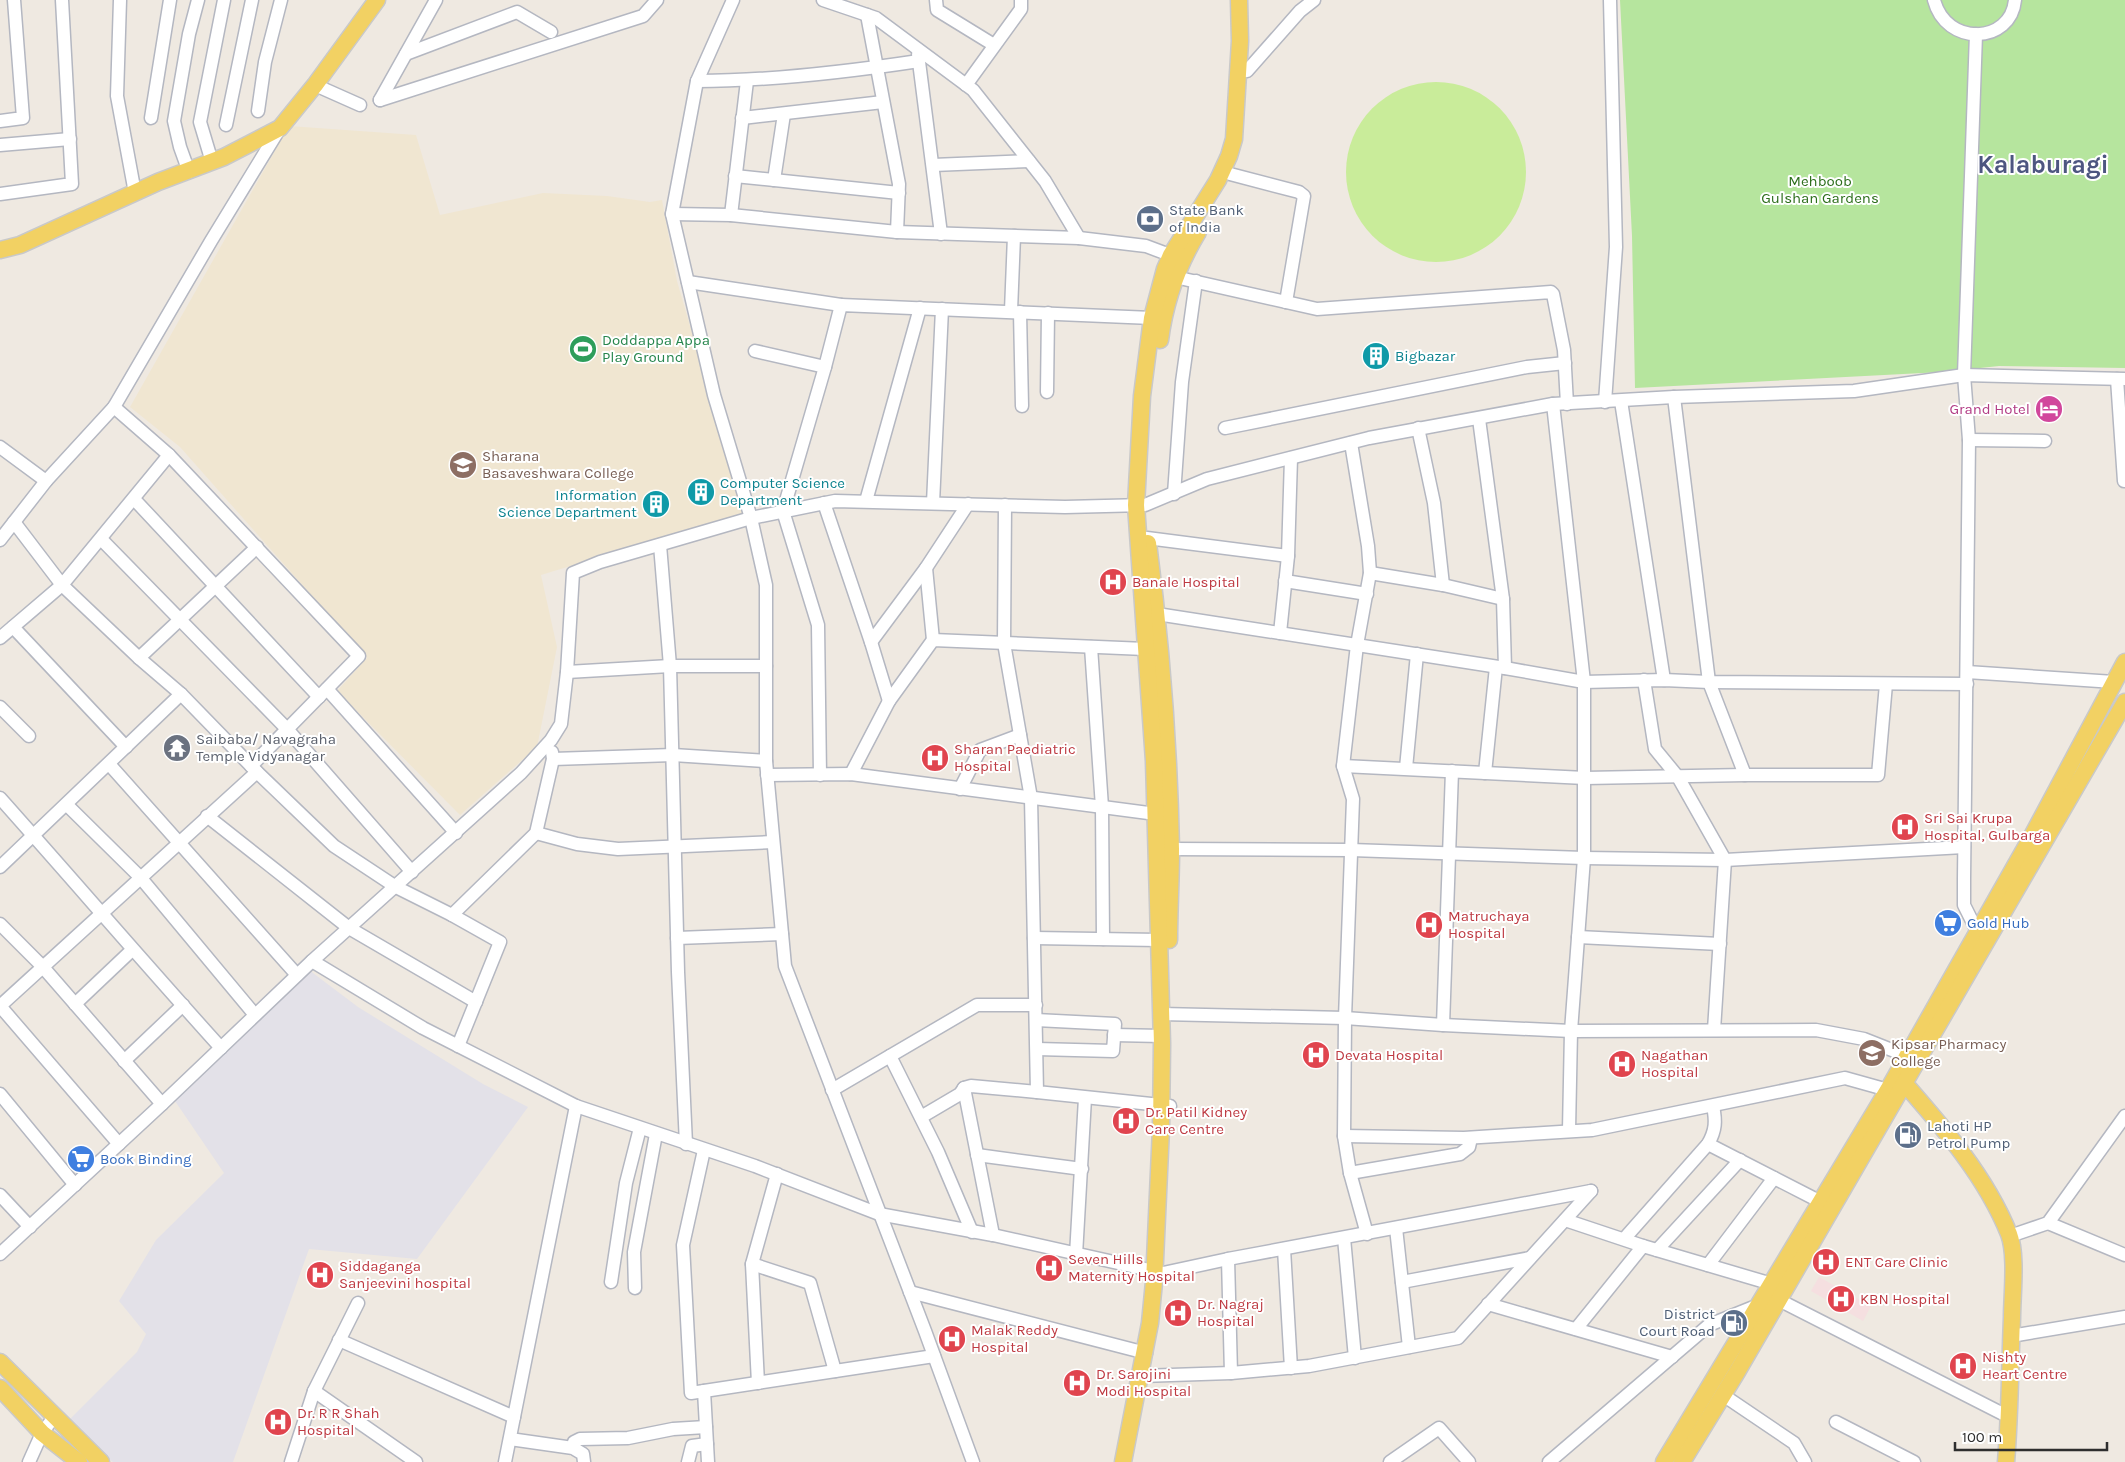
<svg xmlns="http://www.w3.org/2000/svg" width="2125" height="1462" font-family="Karla,sans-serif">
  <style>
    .industrial { fill: #e3e1e8 }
    .education { fill: #f0e6d1 }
    .medical { fill: #f5dfe0 }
    .green { fill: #b6e59e }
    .pitch { fill: #c9ec9a }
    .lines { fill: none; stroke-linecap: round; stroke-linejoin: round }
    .minor-casing { stroke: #b4b7c1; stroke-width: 15 }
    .major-casing { stroke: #c9c9c9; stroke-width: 19 }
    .minor { stroke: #fff; stroke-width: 12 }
    .major { stroke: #f2d163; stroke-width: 16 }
    .labels { text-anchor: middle; stroke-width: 4; stroke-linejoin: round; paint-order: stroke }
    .park-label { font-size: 15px; fill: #2c6e1b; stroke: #fff }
    .service-label { font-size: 15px; fill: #4e5e75; stroke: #fff; text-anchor: start }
    .leisure-label { font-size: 15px; fill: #27864d; stroke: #fff; text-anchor: start }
    .culture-label { font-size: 15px; fill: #0d838f; stroke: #fff; text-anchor: start }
    .hotel-label { font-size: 15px; fill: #b23c85; stroke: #fff; text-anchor: end }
    .education-label { font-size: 15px; fill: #785e54; stroke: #fff; text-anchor: start }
    .health-label { font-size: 15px; fill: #be3a42; stroke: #fff; text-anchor: start }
    .worship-label { font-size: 15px; fill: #5b616d; stroke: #fff; text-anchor: start }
    .shop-label { font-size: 15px; fill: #366cbe; stroke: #fff; text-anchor: start }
    .town-label { font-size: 25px; font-weight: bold; fill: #4d5680; stroke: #fff }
  </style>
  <rect width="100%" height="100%" fill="#efe9e1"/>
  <polygon class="industrial" points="309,970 358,1007 483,1084 528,1107 417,1259 309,1249 233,1462 113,1462 92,1446 68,1421 137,1352 146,1334 119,1301 156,1240 224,1173 175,1101"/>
  <polygon class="education" points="289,126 416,135 440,215 543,193 607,196 650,202 662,200 677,281 744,513 541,575 557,647 537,747 460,815 337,691 367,658 180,447 130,407"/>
  <polygon class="medical" points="1819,1277 1871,1306 1863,1321 1811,1291"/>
  <polygon class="green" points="1620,0 2125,0 2125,368 1999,366 1942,372 1635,388 1632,236"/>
  <circle class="pitch" cx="1436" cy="172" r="90"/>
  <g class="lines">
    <defs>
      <g id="minor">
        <polyline points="120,0 117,96 135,193"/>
        <polyline points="733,0 697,81 672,214 714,395 751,518 766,585 766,761 785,966 925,1331 973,1462"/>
        <polyline points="823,0 876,18 973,90 1045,181 1079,238"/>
        <polyline points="936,0 937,10 994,45"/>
        <path d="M1934 0C1946 47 2011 44 2015 0"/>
        <polyline points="867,15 899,184 897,232"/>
        <polyline points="1976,34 1964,375 1969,440 1964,879 1964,905 1977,931"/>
        <polyline points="406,54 517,12 551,32"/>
        <polyline points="918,54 941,234"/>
        <polyline points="1247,71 1300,11 1314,0"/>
        <path d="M697 81C771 81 846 72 919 61"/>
        <polyline points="315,85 360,105"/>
        <polyline points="966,85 1021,9 1021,0"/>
        <polyline points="380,100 643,16 657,0"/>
        <polyline points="380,100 436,0"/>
        <polyline points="258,111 265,62 281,0"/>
        <polyline points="151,118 170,0"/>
        <polyline points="742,118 883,102"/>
        <polyline points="0,121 23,118 14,0"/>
        <polyline points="226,125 252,0"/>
        <polyline points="0,145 70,139"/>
        <polyline points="212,162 200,122 224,0"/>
        <polyline points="933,165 1029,161"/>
        <polyline points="189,172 180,147 174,121 189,34 198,0"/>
        <polyline points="1230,174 1299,192 1304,196 1286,302"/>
        <polyline points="735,176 899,193"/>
        <polyline points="774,180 784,114"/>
        <polyline points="0,194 72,184 62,0"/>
        <polyline points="672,214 731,215 897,232 1079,238 1146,246 1178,258"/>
        <polyline points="731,215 747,81"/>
        <polyline points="1175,277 1317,309 1551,292 1553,294 1564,350 1567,404"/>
        <polyline points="688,282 841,305"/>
        <polyline points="1011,311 1014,236"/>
        <polyline points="1020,312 1022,406"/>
        <polyline points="755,351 825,367"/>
        <polyline points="2117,379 2124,481"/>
        <polyline points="1047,392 1048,313"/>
        <polyline points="1674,397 1709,682 1745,775 1878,775 1886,684"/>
        <polyline points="1621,401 1664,680"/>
        <polyline points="1605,402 1616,247 1610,0"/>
        <polyline points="1553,404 1584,682 1584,858 1571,1031 1569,1130"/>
        <polyline points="114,407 169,455 359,656 251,766"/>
        <polyline points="1479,419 1503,599 1505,668"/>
        <polyline points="1225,428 1527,367 1565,363"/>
        <polyline points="1418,428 1434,503 1443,585"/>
        <polyline points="1969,440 2045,441"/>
        <polyline points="1351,443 1368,546 1370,573 1357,645 1343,766 1353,799 1345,1018 1344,1136 1350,1173 1367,1234"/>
        <polyline points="0,447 46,481"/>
        <polyline points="1174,494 1182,382 1196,281"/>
        <polyline points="134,499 319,697"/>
        <polyline points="866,501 920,308"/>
        <polyline points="824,503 871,642 889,701 933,640 1145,649"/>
        <polyline points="933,503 942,309"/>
        <polyline points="1005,505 1004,643 1031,798 1037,1092 1170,1106"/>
        <polyline points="14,522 62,585 139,658 181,694 257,772 334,846 396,887 452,915 500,942 458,1046"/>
        <polyline points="1147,538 1288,556"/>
        <polyline points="101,539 287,729 412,872"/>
        <polyline points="0,540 46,481 114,407 211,241 280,128"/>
        <polyline points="660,545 670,666 678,972 686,1144"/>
        <polyline points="926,568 933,640"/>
        <polyline points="1370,573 1443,585 1503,599"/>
        <polyline points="1285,581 1367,594"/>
        <polyline points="1157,614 1505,668 1584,682 1664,680 1709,682 1967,684"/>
        <polyline points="13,627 126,747"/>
        <polyline points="1280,633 1288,556 1291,458"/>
        <polyline points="0,638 62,585 169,455"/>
        <polyline points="871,642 926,568 968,504"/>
        <polyline points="1091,647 1102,807 1103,939"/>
        <polyline points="139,658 257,547"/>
        <polyline points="567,672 670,666 766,666"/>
        <polyline points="1967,672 2114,682"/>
        <polyline points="1644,680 1655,749 1678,777 1725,860 1714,1030"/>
        <polyline points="327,689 456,833"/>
        <polyline points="0,707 29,736"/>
        <polyline points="553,759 673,755 766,761"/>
        <polyline points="109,764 297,975"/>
        <polyline points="1343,766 1585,778 1745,775"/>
        <polyline points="1406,768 1417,654"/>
        <polyline points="1485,773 1496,667"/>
        <polyline points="851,774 889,701"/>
        <polyline points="767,775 851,774 1156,814"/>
        <polyline points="820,775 818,625 783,511 825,367 841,305 1152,318"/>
        <polyline points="960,789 980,750 1020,735"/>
        <path d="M0 798C74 881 146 965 221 1048"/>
        <polyline points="67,805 140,877 255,1015"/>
        <polyline points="207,816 349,928 476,1002"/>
        <polyline points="536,833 577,844 618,849 773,842"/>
        <polyline points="1171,849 1351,850 1584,858 1725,860 1964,847"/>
        <polyline points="0,867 181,694"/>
        <polyline points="452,915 536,833 553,759 552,752"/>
        <polyline points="0,924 42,966 162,1104"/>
        <polyline points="1578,937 1720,944"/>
        <polyline points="677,938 782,934"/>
        <polyline points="1034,938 1159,940"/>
        <polyline points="312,961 423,1028 576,1106 755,1166 879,1214 993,1235 1163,1273 1228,1259 1591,1191"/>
        <polyline points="75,1004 132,950"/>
        <polyline points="0,1006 257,772"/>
        <polyline points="0,1006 119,1144"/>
        <polyline points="1161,1014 1345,1018 1443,1025 1571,1031 1816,1030 1864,1039 1907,1056"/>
        <polyline points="1036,1020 1115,1024 1113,1051 1037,1049"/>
        <polyline points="1443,1025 1452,771"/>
        <polyline points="1114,1035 1162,1036"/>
        <polyline points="890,1056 938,1152 972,1232"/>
        <polyline points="124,1061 183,1005"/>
        <polyline points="832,1090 977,1005 1036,1005"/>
        <polyline points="0,1094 75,1185"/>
        <polyline points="921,1117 960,1094 964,1088"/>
        <polyline points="1344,1136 1464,1138 1592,1130 1845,1078 1888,1090"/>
        <polyline points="1708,1144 1821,1202"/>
        <polyline points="704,1150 683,1245 691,1393 934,1356"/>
        <polyline points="977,1155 1082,1169"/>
        <polyline points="1350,1173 1460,1154 1469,1147 1471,1138"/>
        <polyline points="0,1195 30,1227"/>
        <polyline points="1565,1220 1643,1246"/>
        <polyline points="2048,1223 2125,1255"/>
        <polyline points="1396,1228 1409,1347"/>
        <polyline points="993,1235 964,1088 971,1086 1037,1092"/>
        <polyline points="2010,1236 2048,1223 2125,1116"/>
        <polyline points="1344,1238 1355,1358"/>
        <path d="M1624 1239 1708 1144C1716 1130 1716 1121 1713 1106"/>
        <polyline points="1284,1249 1291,1368"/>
        <polyline points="1657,1250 1740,1160"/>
        <polyline points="0,1254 162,1104 312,961 521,773 551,740 561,724 567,672 573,573 600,562 751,518 835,501 1065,507 1145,505 1207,479 1369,438 1553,404 1674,397 1854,391 1964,375 2125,379"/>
        <polyline points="1076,1255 1085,1098"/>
        <polyline points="1228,1259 1231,1373"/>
        <polyline points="752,1264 810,1283 835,1371"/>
        <polyline points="1708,1265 1774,1178"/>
        <polyline points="611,1282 626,1183 640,1128"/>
        <polyline points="1402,1282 1530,1258"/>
        <polyline points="635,1288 634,1252 656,1134"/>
        <polyline points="910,1292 1146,1353"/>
        <polyline points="1779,1300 2009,1417"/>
        <polyline points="1488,1304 1672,1357"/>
        <polyline points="1576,1329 1643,1246 1772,1284"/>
        <polyline points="2011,1336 2125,1317"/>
        <polyline points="339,1340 514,1417"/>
        <polyline points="1141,1376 1231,1373 1309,1366 1458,1338 1591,1191"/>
        <polyline points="758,1383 752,1264 777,1174"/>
        <polyline points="314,1391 416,1462"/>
        <polyline points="704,1391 708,1462"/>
        <polyline points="1723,1395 1794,1443 1805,1462"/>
        <polyline points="1836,1422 1914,1462"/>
        <polyline points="510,1439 573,1448 583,1454 584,1462"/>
        <polyline points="573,1448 574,1442 580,1439 628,1438 673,1429 706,1427"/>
        <polyline points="29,1462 42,1433 54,1417"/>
        <polyline points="291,1462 314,1391 358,1303"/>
        <polyline points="505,1462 576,1106"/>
        <polyline points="688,1462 692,1446 707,1444"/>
        <polyline points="1390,1462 1439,1428 1469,1462"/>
        <polyline points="1549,1462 1709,1325 1761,1304"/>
      </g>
      <g id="major">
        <polyline points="0,250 20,245 158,182 224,157 280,128 315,85 377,0"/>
        <path d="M1160 340C1165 301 1178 265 1198 232"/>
        <path d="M1148 543C1161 643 1169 748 1171 849 1171 880 1169 910 1169 940"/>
        <path d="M1898 1076C1940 1124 1985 1174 2009 1234 2017 1255 2012 1295 2012 1318 2010 1366 2010 1414 2006 1462"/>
        <polyline points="0,1362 101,1462"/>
        <polyline points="0,1388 42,1433 79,1462"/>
        <polyline points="1123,1462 1150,1323 1154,1282 1161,1128 1162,1044 1154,761 1136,505 1142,396 1152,318 1165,269 1171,255 1218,180 1229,156 1234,139 1240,41 1239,0"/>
        <polyline points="1664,1462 1888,1090 2031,838 2125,662"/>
        <polyline points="1682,1462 1737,1372 2125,702"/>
      </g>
    </defs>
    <use href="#minor" class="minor-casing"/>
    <use href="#major" class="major-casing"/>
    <use href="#minor" class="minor"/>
    <use href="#major" class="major"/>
  </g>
  <defs>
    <symbol id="bank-disc" viewBox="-11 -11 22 22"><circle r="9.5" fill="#5c6f8a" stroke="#fff"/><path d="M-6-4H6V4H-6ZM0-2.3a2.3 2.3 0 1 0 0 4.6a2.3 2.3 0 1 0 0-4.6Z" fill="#fff"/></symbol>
    <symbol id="stadium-disc" viewBox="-11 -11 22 22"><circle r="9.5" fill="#2e9e5b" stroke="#fff"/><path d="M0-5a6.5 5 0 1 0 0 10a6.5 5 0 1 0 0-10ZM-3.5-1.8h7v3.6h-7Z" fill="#fff"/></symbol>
    <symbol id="building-disc" viewBox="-11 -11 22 22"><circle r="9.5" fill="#0f9aa8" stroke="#fff"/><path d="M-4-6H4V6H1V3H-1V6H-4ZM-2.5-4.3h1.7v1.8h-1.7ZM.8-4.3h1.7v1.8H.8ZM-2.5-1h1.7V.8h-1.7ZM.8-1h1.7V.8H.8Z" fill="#fff"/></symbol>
    <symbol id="hotel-disc" viewBox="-11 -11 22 22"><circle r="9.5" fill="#d1479c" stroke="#fff"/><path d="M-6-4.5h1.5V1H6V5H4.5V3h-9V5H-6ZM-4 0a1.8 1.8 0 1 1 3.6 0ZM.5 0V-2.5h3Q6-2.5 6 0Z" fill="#fff"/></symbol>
    <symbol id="university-disc" viewBox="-11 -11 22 22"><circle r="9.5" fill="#8d6e63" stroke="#fff"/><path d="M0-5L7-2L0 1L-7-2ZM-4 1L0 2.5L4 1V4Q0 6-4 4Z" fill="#fff"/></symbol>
    <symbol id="hospital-disc" viewBox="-11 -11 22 22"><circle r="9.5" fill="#e0444e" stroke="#fff"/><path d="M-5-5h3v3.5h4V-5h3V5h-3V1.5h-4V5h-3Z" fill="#fff"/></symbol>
    <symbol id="temple-disc" viewBox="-11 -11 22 22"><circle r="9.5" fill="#6b7280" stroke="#fff"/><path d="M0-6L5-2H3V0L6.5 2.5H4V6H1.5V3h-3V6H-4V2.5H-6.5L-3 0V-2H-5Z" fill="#fff"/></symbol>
    <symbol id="supermarket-disc" viewBox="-11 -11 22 22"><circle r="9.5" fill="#3f7fe0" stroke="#fff"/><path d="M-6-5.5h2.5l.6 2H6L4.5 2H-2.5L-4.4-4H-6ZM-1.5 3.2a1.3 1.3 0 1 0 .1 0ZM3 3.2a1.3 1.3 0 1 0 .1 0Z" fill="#fff"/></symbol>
    <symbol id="fuel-disc" viewBox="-11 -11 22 22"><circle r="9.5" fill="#5c6f8a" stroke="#fff"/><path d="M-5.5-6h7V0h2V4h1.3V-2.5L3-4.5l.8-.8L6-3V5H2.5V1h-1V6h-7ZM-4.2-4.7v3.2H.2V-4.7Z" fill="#fff"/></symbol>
  </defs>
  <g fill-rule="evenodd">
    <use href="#bank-disc" x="1134" y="203" width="32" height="32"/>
    <use href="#stadium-disc" x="567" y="333" width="32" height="32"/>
    <use href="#building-disc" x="1360" y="340" width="32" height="32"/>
    <use href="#hotel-disc" x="2033" y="393" width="32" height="32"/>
    <use href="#university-disc" x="447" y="449" width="32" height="32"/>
    <use href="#building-disc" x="685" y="476" width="32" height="32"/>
    <use href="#building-disc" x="640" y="488" width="32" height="32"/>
    <use href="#hospital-disc" x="1097" y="566" width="32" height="32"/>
    <use href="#temple-disc" x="161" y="732" width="32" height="32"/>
    <use href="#hospital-disc" x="919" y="742" width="32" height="32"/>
    <use href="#hospital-disc" x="1889" y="811" width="32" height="32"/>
    <use href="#supermarket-disc" x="1932" y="907" width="32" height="32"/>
    <use href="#hospital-disc" x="1413" y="909" width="32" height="32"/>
    <use href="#university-disc" x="1856" y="1037" width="32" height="32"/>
    <use href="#hospital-disc" x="1300" y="1039" width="32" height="32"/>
    <use href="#hospital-disc" x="1606" y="1048" width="32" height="32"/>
    <use href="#hospital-disc" x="1110" y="1105" width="32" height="32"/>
    <use href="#fuel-disc" x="1892" y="1119" width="32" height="32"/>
    <use href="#supermarket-disc" x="65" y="1143" width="32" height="32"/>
    <use href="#hospital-disc" x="1810" y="1246" width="32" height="32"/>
    <use href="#hospital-disc" x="1033" y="1252" width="32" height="32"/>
    <use href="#hospital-disc" x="304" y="1259" width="32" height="32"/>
    <use href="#hospital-disc" x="1825" y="1283" width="32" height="32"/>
    <use href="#hospital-disc" x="1162" y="1297" width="32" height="32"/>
    <use href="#fuel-disc" x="1718" y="1307" width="32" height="32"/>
    <use href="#hospital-disc" x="936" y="1323" width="32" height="32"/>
    <use href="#hospital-disc" x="1947" y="1350" width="32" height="32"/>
    <use href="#hospital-disc" x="1061" y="1367" width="32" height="32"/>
    <use href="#hospital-disc" x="262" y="1406" width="32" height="32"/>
  </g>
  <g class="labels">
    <g class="park-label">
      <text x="1820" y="186">Mehboob<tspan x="1820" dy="17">Gulshan Gardens</tspan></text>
    </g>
    <g class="service-label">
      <text x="1169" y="215">State Bank<tspan x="1169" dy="17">of India</tspan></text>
      <text x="1927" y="1131">Lahoti HP<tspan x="1927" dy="17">Petrol Pump</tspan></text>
      <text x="1715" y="1319" text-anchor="end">District<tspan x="1715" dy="17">Court Road</tspan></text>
    </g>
    <g class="leisure-label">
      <text x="602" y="345">Doddappa Appa<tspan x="602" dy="17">Play Ground</tspan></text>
    </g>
    <g class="culture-label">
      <text x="1395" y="361">Bigbazar</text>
      <text x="720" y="488">Computer Science<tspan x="720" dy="17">Department</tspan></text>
      <text x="637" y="500" text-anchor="end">Information<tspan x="637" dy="17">Science Department</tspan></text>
    </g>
    <g class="hotel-label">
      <text x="2030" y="414">Grand Hotel</text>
    </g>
    <g class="education-label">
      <text x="482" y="461">Sharana<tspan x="482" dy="17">Basaveshwara College</tspan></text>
      <text x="1891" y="1049">Kipsar Pharmacy<tspan x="1891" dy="17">College</tspan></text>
    </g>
    <g class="health-label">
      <text x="1132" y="587">Banale Hospital</text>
      <text x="954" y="754">Sharan Paediatric<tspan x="954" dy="17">Hospital</tspan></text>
      <text x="1924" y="823">Sri Sai Krupa<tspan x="1924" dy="17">Hospital, Gulbarga</tspan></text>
      <text x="1448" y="921">Matruchaya<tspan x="1448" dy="17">Hospital</tspan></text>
      <text x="1335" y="1060">Devata Hospital</text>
      <text x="1641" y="1060">Nagathan<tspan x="1641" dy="17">Hospital</tspan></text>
      <text x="1145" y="1117">Dr. Patil Kidney<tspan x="1145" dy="17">Care Centre</tspan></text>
      <text x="1068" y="1264">Seven Hills<tspan x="1068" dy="17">Maternity Hospital</tspan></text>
      <text x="1845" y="1267">ENT Care Clinic</text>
      <text x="339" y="1271">Siddaganga<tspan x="339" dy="17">Sanjeevini hospital</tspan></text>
      <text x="1860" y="1304">KBN Hospital</text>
      <text x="1197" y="1309">Dr. Nagraj<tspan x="1197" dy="17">Hospital</tspan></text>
      <text x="971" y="1335">Malak Reddy<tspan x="971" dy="17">Hospital</tspan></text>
      <text x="1982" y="1362">Nishty<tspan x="1982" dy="17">Heart Centre</tspan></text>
      <text x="1096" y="1379">Dr. Sarojini<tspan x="1096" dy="17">Modi Hospital</tspan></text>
      <text x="297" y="1418">Dr. R R Shah<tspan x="297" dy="17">Hospital</tspan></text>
    </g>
    <g class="worship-label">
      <text x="196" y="744">Saibaba/ Navagraha<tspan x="196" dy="17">Temple Vidyanagar</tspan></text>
    </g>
    <g class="shop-label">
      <text x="1967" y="928">Gold Hub</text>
      <text x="100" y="1164">Book Binding</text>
    </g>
    <g class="town-label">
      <text x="2043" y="173">Kalaburagi</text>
    </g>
  </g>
  <path d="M1955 1442v8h152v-8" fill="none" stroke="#2e2e2e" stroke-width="2.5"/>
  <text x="1962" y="1442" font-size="15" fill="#2e2e2e" stroke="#ffffff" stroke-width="4" paint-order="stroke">100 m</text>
</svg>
